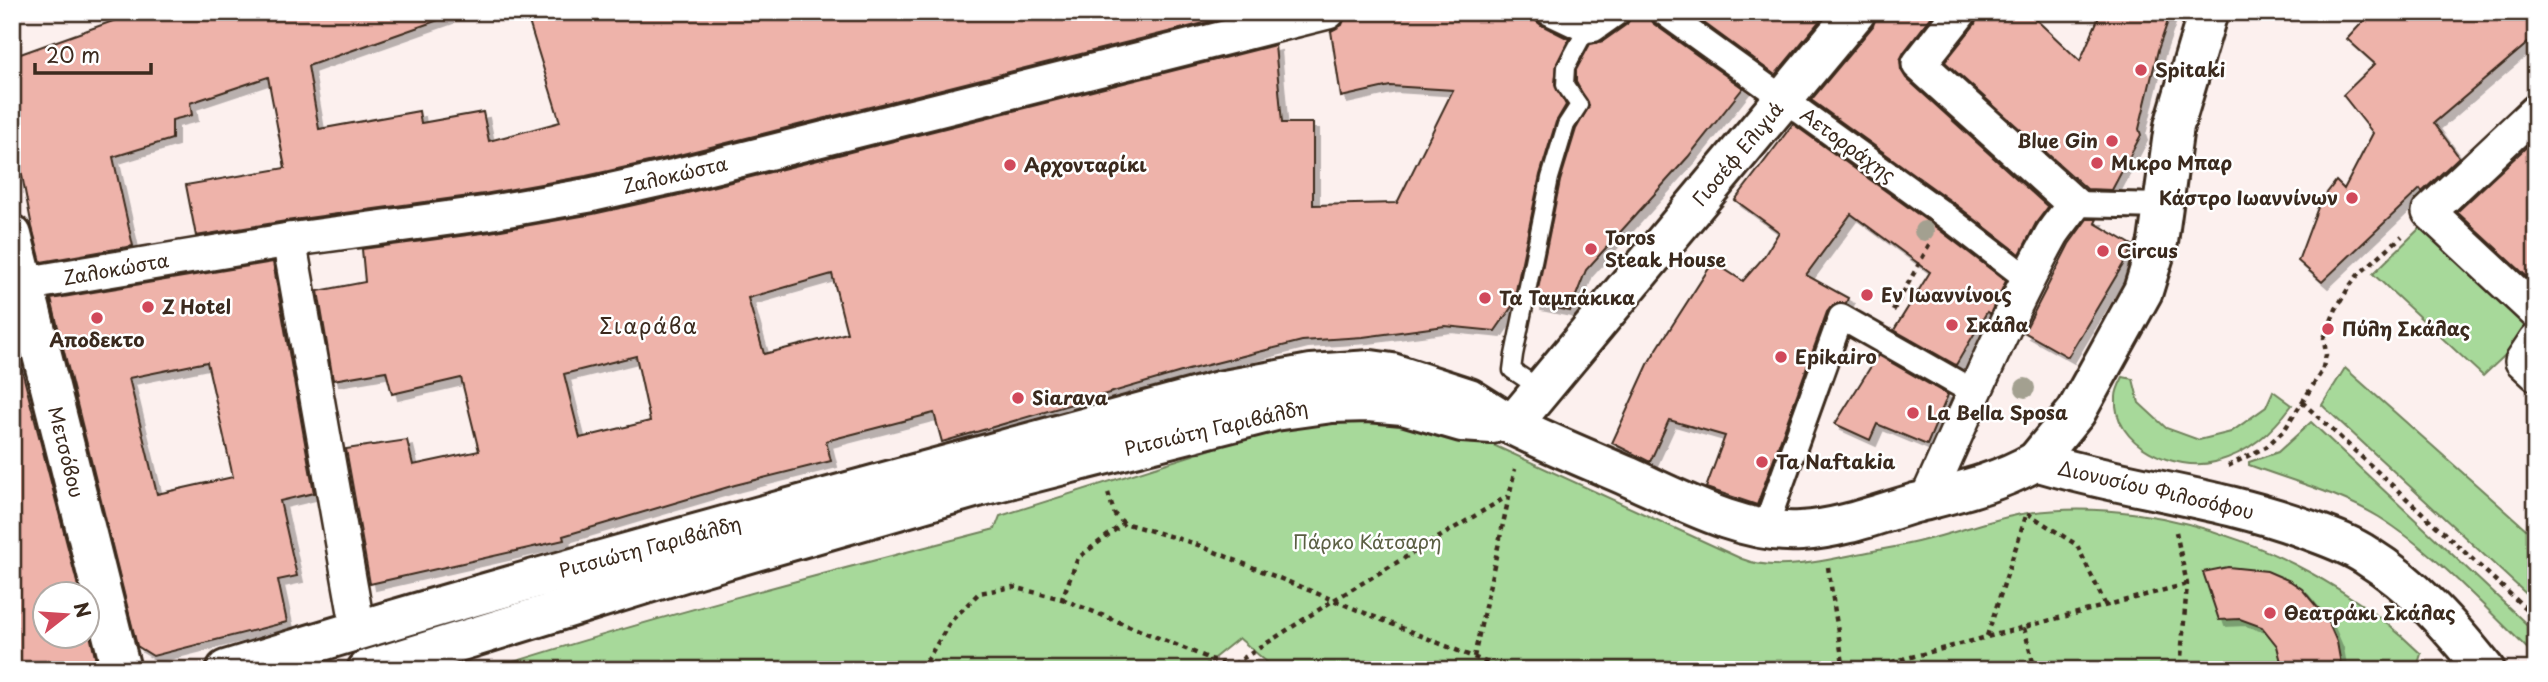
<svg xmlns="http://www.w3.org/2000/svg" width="2548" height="682" font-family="'Playpen Sans',sans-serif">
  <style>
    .green { fill: #a7d99a; stroke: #71825c; stroke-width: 2 }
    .building { fill: #eeb3aa; stroke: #3b2a1e; stroke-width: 2; fill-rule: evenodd; filter: url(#shadow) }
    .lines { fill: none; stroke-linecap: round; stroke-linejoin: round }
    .service-casing { stroke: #3b2a1e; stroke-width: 21 }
    .pedestrian-casing { stroke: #3b2a1e; stroke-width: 30 }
    .minor-casing { stroke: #3b2a1e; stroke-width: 38 }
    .tertiary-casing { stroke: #3b2a1e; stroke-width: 44 }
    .secondary-casing { stroke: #3b2a1e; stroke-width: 44 }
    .path { stroke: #3b2a1e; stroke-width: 4.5; stroke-dasharray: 5 5; stroke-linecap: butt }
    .service { stroke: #fff; stroke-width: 16 }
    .pedestrian { stroke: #fff; stroke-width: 24 }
    .minor { stroke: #fff; stroke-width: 33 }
    .tertiary { stroke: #fff; stroke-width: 38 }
    .secondary { stroke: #fff; stroke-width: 38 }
    .tree { fill: #a3a090 }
    .poi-dot { fill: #d1495b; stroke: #fff; stroke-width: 2.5 }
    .labels { text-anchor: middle; stroke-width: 5; stroke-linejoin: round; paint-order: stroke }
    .poi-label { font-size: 19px; font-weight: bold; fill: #3b2a1e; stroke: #fff; text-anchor: start }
    .street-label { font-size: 19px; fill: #3b2a1e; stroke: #fff }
    .park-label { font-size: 19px; fill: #5b5f43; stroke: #fff }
    .neighbourhood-label { font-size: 21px; letter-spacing: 2px; fill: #3b2a1e; stroke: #fff }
  </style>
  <defs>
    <filter id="shadow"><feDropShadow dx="6" dy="6" stdDeviation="0" flood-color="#0004"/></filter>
  </defs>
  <rect width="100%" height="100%" fill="#fcf0ee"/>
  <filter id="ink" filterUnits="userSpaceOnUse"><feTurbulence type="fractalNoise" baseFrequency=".0143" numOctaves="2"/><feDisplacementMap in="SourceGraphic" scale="14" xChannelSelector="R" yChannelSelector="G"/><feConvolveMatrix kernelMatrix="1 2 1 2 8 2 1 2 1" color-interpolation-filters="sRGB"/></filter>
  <g filter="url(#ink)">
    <g class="green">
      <polygon points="2426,222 2536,326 2483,376 2373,274"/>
      <polygon points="2345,368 2536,538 2536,603 2322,405"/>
      <path d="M2123 377 2133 379 2139 403 2166 428 2199 440 2231 432 2266 407 2273 391 2292 405C2272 432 2249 453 2215 462 2176 472 2112 446 2116 397 2116 390 2120 383 2123 377Z"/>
      <path d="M1360 412 1478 438 1742 559C1779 574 1834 558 1873 551 1903 546 1932 539 1961 530 1983 524 2005 516 2028 513 2165 493 2325 559 2421 654L2416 670H1276L1239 638 1199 670H488C655 617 825 573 995 529L1000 516 1288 425Z"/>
      <path d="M2311 422 2536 633V657C2488 611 2435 552 2379 517 2339 493 2292 481 2249 465V462L2278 452Z"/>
    </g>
    <g class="building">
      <polygon points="138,12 447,12 447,17 308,66 319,129 419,111 421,123 483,112 489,141 560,122 526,12 1214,12 1216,20 671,157 586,176 484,194 286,221 196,236 186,185 285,168 268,77 190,103 192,115 172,120 172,139 113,157 133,246 41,262 32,227 12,124 12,57"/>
      <path d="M1347 12H1533L1535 20 1541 25 1569 39 1557 63 1555 84 1566 105 1556 122 1540 175 1513 305 1495 331 1445 326 1363 337 1302 341 1188 370 942 442 934 413 826 441 831 461 735 485 563 536 564 540 370 584 346 449 407 440 413 465 479 451 461 378 392 394 386 371 333 380 318 291 365 282 362 249 490 232 593 214 679 195 1275 45 1282 123H1313V205L1397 203 1453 90 1390 86 1341 97 1331 31 1342 25ZM832 274 847 333 764 354 748 298ZM636 356 650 421 580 438 564 374Z"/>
      <polygon points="1633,12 1648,12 1654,24 1743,88 1688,157 1586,270 1570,311 1535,304 1560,181 1576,129 1589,106 1576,82 1576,70 1590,44 1603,41 1627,24"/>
      <polygon points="1689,12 1827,12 1775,75"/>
      <polygon points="1877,12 1935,12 1904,52 1900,60 1901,70 1906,78 2048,207 2036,223 2020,254 1955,204 1811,100 1873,26"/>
      <polygon points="1979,12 2028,12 2080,61 2101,12 2171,12 2158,50 2139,129 2141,135 2112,190 2087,189 1945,62 1975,24"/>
      <polygon points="2372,12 2536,12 2536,36 2434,123 2459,157 2422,192 2420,189 2322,282 2298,261 2320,202 2336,181 2344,189 2373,133 2343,95 2375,64 2347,39"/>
      <polygon points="1793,124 1937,228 2006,281 1990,314 1987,312 1956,365 1894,330 1930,272 1851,214 1806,275 1848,298 1846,303 1833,305 1827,312 1757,505 1706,488 1725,436 1669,420 1650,462 1612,443 1650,360 1713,262 1743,281 1763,258 1779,232 1735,200"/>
      <polygon points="2536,138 2536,285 2457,212"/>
      <polygon points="2087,219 2097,219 2095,223 2134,246 2068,357 2024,332 2069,244"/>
      <path d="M273 262 314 493 280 501 297 576 278 580 287 622 153 656 137 646 51 299ZM207 362 233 477 157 494 129 378Z"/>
      <polygon points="12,332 80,594 46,594 46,636 88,636 88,626 98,670 12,670"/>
      <polygon points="1878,355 1948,395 1927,445 1877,424 1870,440 1835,424"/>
      <polygon points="2228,567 2267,571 2290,581 2302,589 2327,619 2337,642 2342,670 2283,670 2277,646 2262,627 2240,619 2219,620 2203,572"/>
    </g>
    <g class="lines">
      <defs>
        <polyline id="service" points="1542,390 1512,370 1514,355 1550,178 1566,125 1579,105 1565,85 1566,67 1586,30"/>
        <g id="pedestrian">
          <polyline points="1548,12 1586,30 1594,29 1618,12"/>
          <polyline points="1663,12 1946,216 2029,280"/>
          <polyline points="2074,204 2164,206"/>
          <polyline points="1765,528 1841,317 1975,393"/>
        </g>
        <g id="minor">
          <polyline points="2536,111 2429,212 2536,312"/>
          <polyline points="289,240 358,629"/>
          <polyline points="12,286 289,240 487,213 590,195 675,176 1328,12"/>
          <polyline points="2536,340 2522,361 2536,374"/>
          <path d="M1926 501C1966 413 2005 319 2052 234 2059 223 2067 215 2074 204L1919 64 1960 12"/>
        </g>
        <g id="tertiary">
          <polyline points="12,235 121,670"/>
          <path d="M1512 425C1550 444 1590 460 1629 477 1680 500 1744 535 1801 531 1840 529 1878 514 1915 503 1957 492 1998 483 2036 461 2127 489 2218 496 2309 530 2328 537 2349 544 2367 556 2414 585 2451 627 2485 670"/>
          <polyline points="2036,461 2076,412 2143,291 2158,242 2174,126 2208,12"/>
        </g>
        <g id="secondary">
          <polyline points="1512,425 1856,12"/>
          <path d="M226 670C554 569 887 482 1219 391L1311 374 1371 370 1392 373 1469 398 1512 425"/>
          <polyline points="367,670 697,568 981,486 1275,411 1332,403 1368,402 1403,405 1462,422 1492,424"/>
        </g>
      </defs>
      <use href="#service" class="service-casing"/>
      <use href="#pedestrian" class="pedestrian-casing"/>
      <use href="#minor" class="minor-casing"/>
      <use href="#tertiary" class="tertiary-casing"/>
      <use href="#secondary" class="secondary-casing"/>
      <g class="path">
        <polyline points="1893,311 1931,242"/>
        <polyline points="2302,402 2536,618"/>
        <polyline points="2228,466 2266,447 2285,429 2322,371 2326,355 2324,338 2336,309 2349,287 2358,275 2402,236"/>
        <polyline points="1108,493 1115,515 1124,523 1193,543 1505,670"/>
        <polyline points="2176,532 2187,584 2180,670"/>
        <polyline points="1828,567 1844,670"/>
        <polyline points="1062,599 1238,670"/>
        <polyline points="2024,628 2035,670"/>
        <polyline points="1987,636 2027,513 2077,545 2106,606"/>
        <polyline points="1474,657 1515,469"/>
        <polyline points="921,670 951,621 979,593 1013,587 1062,599 1078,558 1124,523"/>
        <polyline points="1225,670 1334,600 1508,496"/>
        <polyline points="1862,670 2187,584"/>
      </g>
      <use href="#service" class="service"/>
      <use href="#pedestrian" class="pedestrian"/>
      <use href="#minor" class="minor"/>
      <use href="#tertiary" class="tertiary"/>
      <use href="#secondary" class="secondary"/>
    </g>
    <g class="tree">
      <circle cx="1924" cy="231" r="10"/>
      <circle cx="2025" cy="388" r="10"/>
    </g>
  </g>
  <g class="poi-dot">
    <circle cx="2141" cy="70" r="7"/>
    <circle cx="2112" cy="141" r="7"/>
    <circle cx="2097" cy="163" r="7"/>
    <circle cx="1010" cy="165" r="7"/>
    <circle cx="2352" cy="198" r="7"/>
    <circle cx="1591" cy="249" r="7"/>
    <circle cx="2103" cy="251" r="7"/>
    <circle cx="1867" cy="295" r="7"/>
    <circle cx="1485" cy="298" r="7"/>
    <circle cx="148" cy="307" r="7"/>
    <circle cx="97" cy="318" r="7"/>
    <circle cx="1952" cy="325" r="7"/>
    <circle cx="2328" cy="329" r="7"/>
    <circle cx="1781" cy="357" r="7"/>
    <circle cx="1018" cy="398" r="7"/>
    <circle cx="1913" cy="413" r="7"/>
    <circle cx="1762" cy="462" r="7"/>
    <circle cx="2270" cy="613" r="7"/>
  </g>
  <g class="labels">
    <g class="poi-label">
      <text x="2155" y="77">Spitaki</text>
      <text x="2098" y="148" text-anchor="end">Blue Gin</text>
      <text x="2111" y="170">Μικρο Μπαρ</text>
      <text x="1024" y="172">Αρχονταρίκι</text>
      <text x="2338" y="205" text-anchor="end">Κάστρο Ιωαννίνων</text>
      <text x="1605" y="245">Toros<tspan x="1605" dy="22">Steak House</tspan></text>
      <text x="2117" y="258">Circus</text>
      <text x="1881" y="302">Εν Ιωαννίνοις</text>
      <text x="1499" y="305">Τα Ταμπάκικα</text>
      <text x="162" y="314">Z Hotel</text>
      <text x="1966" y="332">Σκάλα</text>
      <text x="2342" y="336">Πύλη Σκάλας</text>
      <text x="97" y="347" text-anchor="middle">Αποδεκτο</text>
      <text x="1795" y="364">Epikairo</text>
      <text x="1032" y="405">Siarava</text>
      <text x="1927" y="420">La Bella Sposa</text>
      <text x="1776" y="469">Ta Naftakia</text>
      <text x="2284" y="620">Θεατράκι Σκάλας</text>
    </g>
    <g class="street-label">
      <text transform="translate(1848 145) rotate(36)" y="7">Αετορράχης</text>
      <text transform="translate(1738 154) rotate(-50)" y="7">Γιοσέφ Ελιγιά</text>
      <text transform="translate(675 175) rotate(-13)" y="7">Ζαλοκώστα</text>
      <text transform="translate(116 269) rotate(-10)" y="7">Ζαλοκώστα</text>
      <text transform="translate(1216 428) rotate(-13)" y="7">Ριτσιώτη Γαριβάλδη</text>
      <text transform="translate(66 452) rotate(76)" y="7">Μετσόβου</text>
      <text transform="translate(2156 490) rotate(13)" y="7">Διονυσίου Φιλοσόφου</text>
      <text transform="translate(650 547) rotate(-15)" y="7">Ριτσιώτη Γαριβάλδη</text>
    </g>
    <g class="park-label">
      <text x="1367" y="549">Πάρκο Κάτσαρη</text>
    </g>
    <g class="neighbourhood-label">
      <text x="649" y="334">Σιαράβα</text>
    </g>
  </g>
  <rect width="2548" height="682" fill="none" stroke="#fff" stroke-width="42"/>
  <rect x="21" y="21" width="2506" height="640" fill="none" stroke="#3b2a1e" stroke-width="2.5" filter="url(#ink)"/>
  <g transform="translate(66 615) rotate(73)"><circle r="33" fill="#ffffff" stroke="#b1aaa5" stroke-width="2"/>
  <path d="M0-5L12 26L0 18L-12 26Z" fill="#d1495b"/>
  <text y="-10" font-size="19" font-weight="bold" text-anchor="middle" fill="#3b2a1e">N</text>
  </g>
  <path d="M35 63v10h116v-10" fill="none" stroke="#3b2a1e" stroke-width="3.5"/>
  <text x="46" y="63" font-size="21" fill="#3b2a1e" stroke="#ffffff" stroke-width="5" paint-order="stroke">20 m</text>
</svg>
